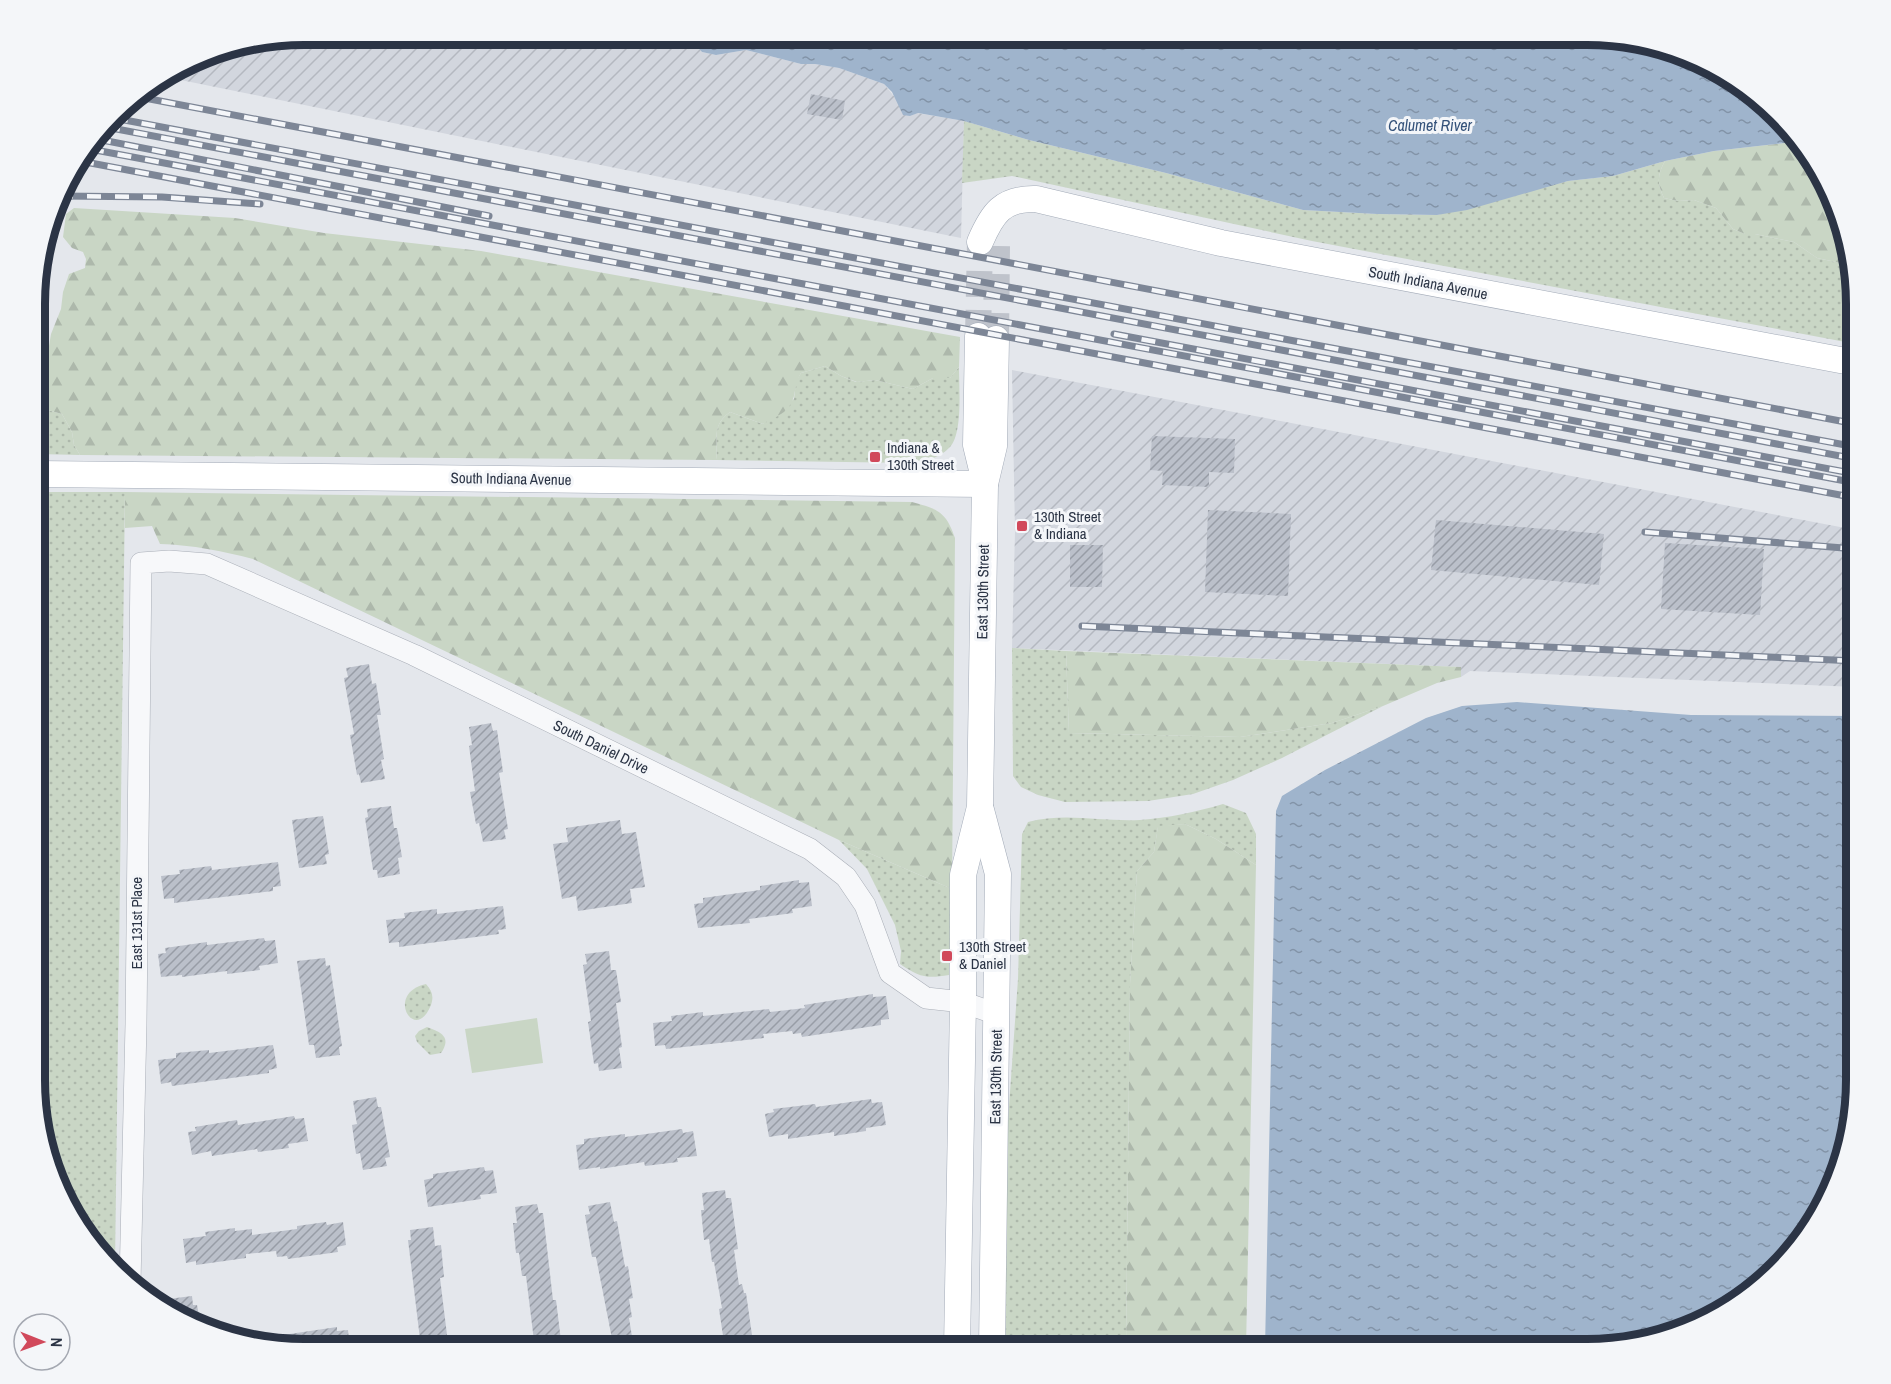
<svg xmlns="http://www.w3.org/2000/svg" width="1891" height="1384" font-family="'Archivo Narrow',sans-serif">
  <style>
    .industrial { fill: url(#industrial-furrows) }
    .green { fill: url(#green-dots) }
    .forest { fill: url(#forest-firs) }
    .pitch { fill: #c9d6c5 }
    .water { fill: url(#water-ripples) }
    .building { fill: url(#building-hatch) }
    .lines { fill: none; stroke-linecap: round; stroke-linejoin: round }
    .major-tunnel { stroke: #bfc3cb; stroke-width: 26; stroke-dasharray: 26 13; stroke-linecap: butt }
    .minor-casing { stroke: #a9aeb7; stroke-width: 22 }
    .major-casing { stroke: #a3abb8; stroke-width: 27 }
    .minor { stroke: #f7f8fa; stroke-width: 21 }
    .major { stroke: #fff; stroke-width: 26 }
    .rail-casing { stroke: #7d8696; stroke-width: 7 }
    .rail { stroke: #f4f6f9; stroke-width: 4.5; stroke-dasharray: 14; stroke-linecap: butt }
    .poi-dot { fill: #d1495b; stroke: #f4f6f9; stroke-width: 2 }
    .labels { text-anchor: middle; stroke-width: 6; stroke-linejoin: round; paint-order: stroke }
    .street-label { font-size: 15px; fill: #2b3445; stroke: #f4f6f9 }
    .poi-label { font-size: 15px; fill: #2b3445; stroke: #f4f6f9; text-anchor: start }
    .water-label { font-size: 16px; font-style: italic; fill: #34527a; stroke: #f4f6f9 }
    .rim { fill: none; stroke: #2b3445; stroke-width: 8 }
  </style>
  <defs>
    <pattern id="industrial-furrows" width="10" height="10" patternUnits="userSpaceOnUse" patternTransform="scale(1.5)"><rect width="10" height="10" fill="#d2d6de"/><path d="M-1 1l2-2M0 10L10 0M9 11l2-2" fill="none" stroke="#b4b8c0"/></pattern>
    <pattern id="green-dots" width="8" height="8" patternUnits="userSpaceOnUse" patternTransform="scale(1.5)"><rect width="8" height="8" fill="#c9d6c5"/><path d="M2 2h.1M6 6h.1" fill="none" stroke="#adb8ab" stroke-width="1.8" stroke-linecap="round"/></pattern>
    <pattern id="forest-firs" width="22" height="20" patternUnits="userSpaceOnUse" patternTransform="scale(1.5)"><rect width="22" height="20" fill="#c9d6c5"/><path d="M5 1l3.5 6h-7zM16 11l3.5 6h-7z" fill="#adb8ab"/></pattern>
    <pattern id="water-ripples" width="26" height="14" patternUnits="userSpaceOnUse" patternTransform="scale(1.5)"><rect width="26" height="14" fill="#9fb4cc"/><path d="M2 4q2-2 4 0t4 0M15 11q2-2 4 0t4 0" fill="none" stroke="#8293a7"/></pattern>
    <pattern id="building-hatch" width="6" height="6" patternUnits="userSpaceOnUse" patternTransform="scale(1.5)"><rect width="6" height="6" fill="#bbc0ca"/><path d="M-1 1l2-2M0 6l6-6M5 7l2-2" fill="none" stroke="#989da6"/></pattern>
  </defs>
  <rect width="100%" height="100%" fill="#e4e7ec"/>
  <g class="industrial">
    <polygon points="304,35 686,35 702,52 716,55 746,50 801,64 815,64 839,68 884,84 910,116 917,113 964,121 961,238 166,77 201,55"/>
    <polygon points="1012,370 1856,530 1856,687 1470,671 1461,677 1461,667 1012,648 1015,532"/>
  </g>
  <g class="green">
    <path d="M964 121 1029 140 1166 173 1303 210 1377 214 1437 215 1568 181 1613 176 1665 161C1657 175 1657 184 1664 198L1678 201 1694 200 1716 208 1733 229 1745 234H1755L1794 242 1817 258 1845 264 1849 262 1856 287V344L1312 241 1012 176 962 183Z"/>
    <path d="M825 366 841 376 856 382 875 380 913 389 933 378H950L959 367C959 387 963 433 950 447 940 458 926 461 912 463L716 460C719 439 710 427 730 412L763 424 794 399 796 381 801 373Z"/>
    <polygon points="37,407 62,414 72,432 74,445 80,455 37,454"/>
    <polygon points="37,492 125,492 115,1266 70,1215 37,1115"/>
    <polygon points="1012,648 1066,651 1069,733 1240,737 1332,723 1383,706 1282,758 1233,780 1193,794 1148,801 1065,802 1038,795 1021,787 1013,776"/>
    <path d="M1223 804 1246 813 1256 834V865L1216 839 1185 824 1158 827 1154 852 1137 871 1130 985 1126 1349H1002L1006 1149 1018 979 1022 834 1028 822C1066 812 1101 822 1140 820 1168 818 1196 812 1223 804Z"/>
    <path d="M839 840 952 889 949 975C926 979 919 977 900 964L901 951 895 925 867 869Z"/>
    <path d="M426 984C432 991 434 996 431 1005 415 1045 384 993 426 984Z"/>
    <path d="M427 1027C441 1032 452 1037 441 1053L430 1055 417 1042 415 1036 419 1031Z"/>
  </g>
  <g class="forest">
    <path d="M1794 142 1829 184 1849 262 1845 264 1817 258 1794 242 1755 234H1745L1733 229 1716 208 1694 200 1678 201 1664 198C1657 184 1657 175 1665 161L1714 151Z"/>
    <path d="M74 208 235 218 324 233 481 251 960 337 959 367 950 378H933L913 389 875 380 857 382 841 376 825 366 801 373C796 381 796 387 794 396 790 412 776 417 763 424L730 412C710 427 719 440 716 460L80 455 74 445 72 432 62 414 37 407V368L40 366 48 352 51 334 61 309 63 292 69 274 85 268 86 259 83 252 72 248 63 237 66 214Z"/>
    <path d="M125 492 912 502C937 509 946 511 955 538L952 889 839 840 253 559C222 551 193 545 160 544L152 526 125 528Z"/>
    <polygon points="1066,651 1461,667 1461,677 1437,683 1383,706 1332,723 1240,737 1069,733"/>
    <polygon points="1185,824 1216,839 1256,865 1246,1349 1126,1349 1130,984 1137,871 1154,852 1158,826"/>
  </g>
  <polygon class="pitch" points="537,1018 543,1063 472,1073 465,1029"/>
  <g class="water">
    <polygon points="686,35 1604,35 1690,55 1751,90 1794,142 1714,151 1665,161 1613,176 1568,181 1467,210 1437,215 1377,214 1303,210 1166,173 1029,140 964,121 918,113 910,116 903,115 892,92 884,84 839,68 815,64 801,64 746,50 716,55 702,52"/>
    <polygon points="1517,702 1691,715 1856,716 1856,1097 1836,1183 1801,1244 1707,1322 1588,1349 1265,1349 1276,811 1282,796 1325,770 1426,718 1462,706"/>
  </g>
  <g class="building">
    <polygon points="811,94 845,101 842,120 807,114"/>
    <polygon points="1152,436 1235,439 1234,473 1209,472 1209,487 1162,485 1163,471 1150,470"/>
    <polygon points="1208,510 1291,514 1288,596 1205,592"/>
    <polygon points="1436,520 1604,534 1599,585 1431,570"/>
    <polygon points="1665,543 1764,549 1760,615 1661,609"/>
    <polygon points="1070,545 1103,545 1102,587 1070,587"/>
    <polygon points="369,664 372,684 376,683 381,715 377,715 384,759 381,760 385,779 361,783 359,774 357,775 350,735 354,734 344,678 348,677 346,668"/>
    <polygon points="491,723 493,731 497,730 503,772 499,773 508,829 504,830 506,839 483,842 479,823 476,824 470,792 475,791 469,746 472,745 469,727"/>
    <polygon points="391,806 394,828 397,828 402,857 398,858 400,874 378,878 377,870 373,870 365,818 368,817 367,809"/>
    <polygon points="323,816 329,854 325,855 327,864 299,868 292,820"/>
    <polygon points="620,820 622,834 636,832 645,887 630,889 632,903 578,911 576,896 562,899 553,844 568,842 566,828"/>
    <polygon points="278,862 281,886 273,887 273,891 174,903 174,898 164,899 161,876 180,874 179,870 211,866 212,870"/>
    <polygon points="799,880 799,883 809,882 812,906 792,909 793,913 749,919 750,923 698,928 694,904 703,903 703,898 760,890 760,886"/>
    <polygon points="503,906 506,929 498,930 499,934 399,947 399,942 389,943 386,920 405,918 404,913 437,909 437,914"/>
    <polygon points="264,938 265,941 275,940 278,963 259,966 260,970 227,974 227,971 182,977 182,975 161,977 158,954 166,953 165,948 207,942 207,945"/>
    <polygon points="609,951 611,970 616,970 621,1002 616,1003 622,1047 619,1048 622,1068 599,1071 598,1063 594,1064 588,1022 591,1021 583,965 587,964 585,954"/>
    <polygon points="325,958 326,966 330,965 342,1046 339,1047 340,1055 316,1058 314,1045 309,1045 297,961"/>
    <polygon points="873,994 873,997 886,996 889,1019 881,1020 881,1025 802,1037 801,1033 793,1034 792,1031 763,1034 764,1038 666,1049 665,1045 655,1046 653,1023 672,1021 671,1016 703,1012 703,1016 769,1009 770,1012 805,1008 804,1005"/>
    <polygon points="273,1045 277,1068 269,1070 269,1073 172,1086 171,1082 161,1084 158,1060 176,1058 176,1053 209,1050 209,1053"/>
    <polygon points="376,1097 378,1107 381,1107 390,1157 385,1158 387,1166 363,1170 360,1153 356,1154 352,1125 357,1124 353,1101"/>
    <polygon points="871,1099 872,1103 882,1102 886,1125 866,1128 866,1131 834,1136 834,1132 788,1139 788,1134 769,1137 765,1114 774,1112 773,1109 815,1104 816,1107"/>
    <polygon points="294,1116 295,1119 304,1118 308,1141 288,1144 289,1148 258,1152 257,1149 212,1156 211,1151 192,1155 188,1132 196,1131 195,1127 237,1120 238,1125"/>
    <polygon points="682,1129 683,1133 693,1131 697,1156 677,1158 678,1162 645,1166 644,1162 600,1169 600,1167 579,1170 576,1145 584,1144 584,1139 625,1134 625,1137"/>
    <polygon points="484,1167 485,1171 493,1170 497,1193 480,1195 481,1199 428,1207 424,1180 433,1178 433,1174"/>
    <polygon points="725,1190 726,1198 731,1198 738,1249 734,1250 739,1285 742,1284 744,1293 746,1293 754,1349 725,1349 719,1309 722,1308 714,1262 712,1262 709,1239 704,1240 701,1210 704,1210 702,1193"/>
    <polygon points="610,1202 614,1222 617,1221 625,1267 628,1266 630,1280 633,1298 629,1299 632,1317 629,1318 634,1349 614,1349 596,1257 592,1257 585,1215 590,1214 588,1206"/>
    <polygon points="537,1204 539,1213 543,1213 553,1300 556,1300 562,1349 535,1349 526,1276 522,1276 519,1253 516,1253 513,1223 517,1223 515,1207"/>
    <polygon points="326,1222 327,1225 343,1222 346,1245 337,1247 338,1252 288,1259 287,1256 277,1257 276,1251 246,1254 246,1258 196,1265 196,1261 186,1263 183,1239 206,1236 205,1232 235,1228 235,1231 252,1229 252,1235 297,1229 297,1226"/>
    <polygon points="433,1227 435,1246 441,1245 444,1277 440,1278 448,1343 423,1346 423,1338 420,1339 408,1240 411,1240 410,1230"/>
    <polygon points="192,1296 193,1305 197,1305 201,1326 170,1310 168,1299"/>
    <polygon points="337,1327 337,1331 348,1330 350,1349 287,1349 249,1342 249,1340"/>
  </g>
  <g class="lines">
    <g class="major-tunnel">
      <polyline points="978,336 980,242"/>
      <polyline points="996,339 997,246"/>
    </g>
    <defs>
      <polyline id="minor" points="130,1283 136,1024 141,563 169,561 207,564 414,655 810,849 846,877 865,905 890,973 926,998 963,1002 996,1014"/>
      <g id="major">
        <path d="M980 242C992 214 1002 198 1036 199L1221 243 1856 363"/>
        <polyline points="978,336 976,445 984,478"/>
        <polyline points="37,474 985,484"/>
        <polyline points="981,810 998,874 992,1349"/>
        <polyline points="957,1349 963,1002 963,875 980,807 985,484 994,446 996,339"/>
      </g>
    </defs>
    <use href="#minor" class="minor-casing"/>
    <use href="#major" class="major-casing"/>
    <use href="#minor" class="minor"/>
    <use href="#major" class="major"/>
    <defs>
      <g id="rail">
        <polyline points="134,96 1856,424"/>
        <polyline points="114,118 1856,447"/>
        <polyline points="106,127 1856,459"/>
        <polyline points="97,139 489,216"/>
        <polyline points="90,149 1856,483"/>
        <polyline points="80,161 1856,498"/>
        <polyline points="59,196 162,197 260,204"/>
        <polyline points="1114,334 1856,474"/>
        <polyline points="1645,532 1856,549"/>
        <polyline points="1082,626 1856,661"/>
      </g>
    </defs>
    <use href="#rail" class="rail-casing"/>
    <use href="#rail" class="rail"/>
  </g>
  <g class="poi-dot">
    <rect x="869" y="451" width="12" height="12" rx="3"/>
    <rect x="1016" y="520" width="12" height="12" rx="3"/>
    <rect x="941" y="950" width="12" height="12" rx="3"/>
  </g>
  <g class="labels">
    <g class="street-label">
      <text transform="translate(1428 283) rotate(11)" y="5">South Indiana Avenue</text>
      <text transform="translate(511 479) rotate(1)" y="5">South Indiana Avenue</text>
      <text transform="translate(983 592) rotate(-89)" y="5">East 130th Street</text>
      <text transform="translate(601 747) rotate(26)" y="5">South Daniel Drive</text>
      <text transform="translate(137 923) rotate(-90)" y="5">East 131st Place</text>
      <text transform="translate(996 1077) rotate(-89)" y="5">East 130th Street</text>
    </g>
    <g class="poi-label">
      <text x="887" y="453">Indiana &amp;<tspan x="887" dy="17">130th Street</tspan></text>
      <text x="1034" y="522">130th Street<tspan x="1034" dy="17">&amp; Indiana</tspan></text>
      <text x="959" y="952">130th Street<tspan x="959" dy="17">&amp; Daniel</tspan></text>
    </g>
    <g class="water-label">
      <text x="1430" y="131">Calumet River</text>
    </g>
  </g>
  <path d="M0 0H1891V1384H0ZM304 45H1587A259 259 0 0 1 1846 304V1080A259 259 0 0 1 1587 1339H304A259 259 0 0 1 45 1080V304A259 259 0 0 1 304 45Z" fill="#f4f6f9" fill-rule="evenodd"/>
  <path class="rim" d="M304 45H1587A259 259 0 0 1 1846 304V1080A259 259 0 0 1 1587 1339H304A259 259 0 0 1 45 1080V304A259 259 0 0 1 304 45Z"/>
  <g transform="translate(42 1342) rotate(91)"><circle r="28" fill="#f4f6f9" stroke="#a4a8b1" stroke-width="1.5"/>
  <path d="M0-4.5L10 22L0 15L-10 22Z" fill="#d1495b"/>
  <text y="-9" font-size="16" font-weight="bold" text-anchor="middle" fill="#2b3445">N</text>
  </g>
</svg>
